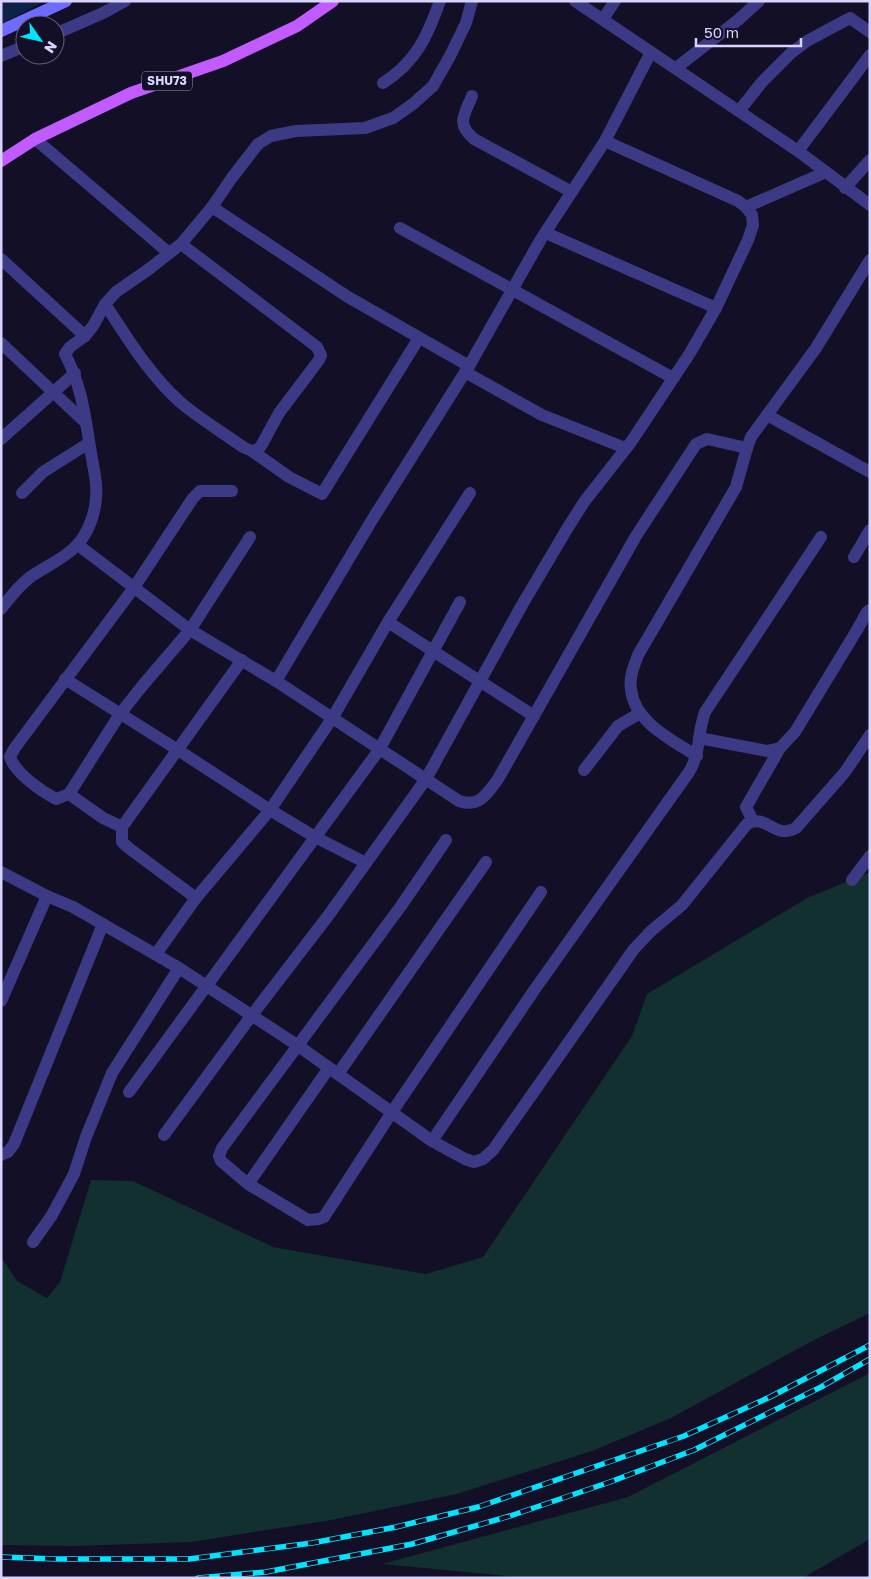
<svg xmlns="http://www.w3.org/2000/svg" width="871" height="1579" font-family="'Golos Text',sans-serif">
  <style>
    .green { fill: #12302f }
    .water { fill: #0c2248 }
    .lines { fill: none; stroke-linecap: round; stroke-linejoin: round }
    .minor { stroke: #3d3a85; stroke-width: 12 }
    .tertiary { stroke: #3d3a85; stroke-width: 12 }
    .secondary { stroke: #6f6bff; stroke-width: 12 }
    .primary { stroke: #c25bff; stroke-width: 12 }
    .rail-casing { stroke: #00e5ff; stroke-width: 5.5 }
    .rail { stroke: #130f26; stroke-width: 4; stroke-dasharray: 11; stroke-linecap: butt }
    .labels { text-anchor: middle; stroke-width: 5; stroke-linejoin: round; paint-order: stroke }
    .shield { fill: #130f26; stroke: #9e99be; stroke-width: 1 }
    .shield-label { font-size: 12px; font-weight: bold; fill: #d9d4ff }
  </style>
  <rect width="100%" height="100%" fill="#130f26"/>
  <g class="green">
    <polygon points="870,872 870,1313 814,1340 671,1418 592,1451 457,1494 331,1520 191,1542 77,1546 1,1545 1,1257 17,1281 47,1298 60,1282 91,1180 133,1181 273,1247 426,1274 483,1257 632,1036 647,994 807,898"/>
    <polygon points="870,1373 870,1539 803,1578 529,1578 382,1564 628,1497"/>
  </g>
  <polygon class="water" points="1,1 45,1 1,24"/>
  <g class="lines">
    <g class="minor">
      <polyline points="575,1 798,151 870,205"/>
      <polyline points="603,19 615,1"/>
      <polyline points="676,68 738,20 759,1"/>
      <path d="M383 83C416 62 427 37 440 1"/>
      <path d="M472 96C464 116 456 123 474 139L572 192"/>
      <polyline points="739,111 762,82 791,53 807,41 850,18 870,32"/>
      <polyline points="35,139 169,253"/>
      <polyline points="798,151 870,55"/>
      <polyline points="845,188 870,160"/>
      <polyline points="212,207 348,297 469,366"/>
      <polyline points="746,207 826,172"/>
      <polyline points="400,228 673,378"/>
      <polyline points="546,233 716,308"/>
      <polyline points="1,259 85,336"/>
      <path d="M105 304C128 339 149 374 180 402 200 419 222 432 243 447 251 451 255 453 261 446L279 413 319 360 321 355 317 347 181 244"/>
      <polyline points="1,343 86,423"/>
      <polyline points="465,372 542,415 625,448"/>
      <polyline points="767,415 870,472"/>
      <polyline points="1,439 75,373"/>
      <polyline points="252,451 289,477 322,494 419,338"/>
      <path d="M232 491H200L193 498 133 589 14 749 10 757C15 773 41 791 56 799L69 794 120 714 143 685 190 630 250 537"/>
      <polyline points="22,493 43,472 89,443"/>
      <path d="M78 545 190 630 276 681 459 801C479 808 487 794 498 779L636 536 696 444 707 439 747 448 751 437 816 348 870 260"/>
      <polyline points="854,557 870,530"/>
      <path d="M1 609C10 597 18 587 29 578 45 566 63 560 76 546 88 534 95 514 96 498 98 483 93 467 91 453 85 417 82 386 65 354L70 347 85 336 93 326 105 304 116 292 149 269 181 244 212 207 231 179 258 144 271 136 296 131 365 128 393 118 413 104 433 86 450 56 466 23 472 1"/>
      <polyline points="388,622 534,716"/>
      <polyline points="65,679 178,750 270,810 315,837 366,863"/>
      <polyline points="276,681 372,520 469,366 541,239 605,141 651,52"/>
      <polyline points="699,738 767,751 780,748 795,732 857,630 867,612 870,610"/>
      <path d="M697 756C672 740 634 722 631 689 629 677 634 666 638 655L736 487 747 448"/>
      <polyline points="584,770 618,726 640,713"/>
      <polyline points="69,794 103,818 122,827"/>
      <polyline points="753,821 746,807 780,748"/>
      <path d="M1 872 47 896 73 907 179 968 297 1045 432 1141 465 1159 474 1162 483 1159 493 1150 634 949 651 931 682 905 747 824C768 813 773 840 796 828L845 772 870 735"/>
      <polyline points="852,880 870,856"/>
      <polyline points="196,898 270,810 333,717 388,622 470,493"/>
      <polyline points="156,954 196,898 130,849 122,842 122,827 242,660"/>
      <polyline points="1,1001 47,896"/>
      <polyline points="329,1068 248,1184 308,1220 319,1219 324,1217 392,1112 541,892"/>
      <polyline points="338,1074 486,862"/>
      <polyline points="129,1092 379,750 460,602"/>
      <polyline points="164,1135 252,1015 328,916 426,779 522,605 567,529 584,502 631,442 690,353 716,308 748,240 753,225 752,215 746,207 738,201 605,141"/>
      <path d="M432 1141 535 989 689 772C701 752 697 734 705 712L821 537"/>
      <polyline points="1,1155 8,1152 14,1144 103,924"/>
      <polyline points="248,1184 221,1161 219,1156 222,1148 401,906 446,840"/>
      <polyline points="33,1242 52,1215 74,1174 86,1137 112,1073 179,968"/>
    </g>
    <g class="tertiary">
      <polyline points="55,34 103,13 125,1"/>
      <polyline points="1,56 25,46"/>
    </g>
    <polyline class="secondary" points="1,31 66,1"/>
    <polyline class="primary" points="1,161 35,139 131,93 223,61 297,26 333,1"/>
    <defs>
      <g id="rail">
        <polyline points="1,1557 56,1559 189,1559 312,1543 396,1527 478,1507 684,1436 770,1397 870,1345"/>
        <polyline points="198,1578 266,1572 412,1544 510,1516 610,1482 694,1450 821,1387 870,1359"/>
      </g>
    </defs>
    <use href="#rail" class="rail-casing"/>
    <use href="#rail" class="rail"/>
  </g>
  <g class="labels">
    <rect class="shield" x="142" y="71.5" width="50" height="19" rx="4"/>
    <g class="shield-label">
      <text x="167" y="85">SHU73</text>
    </g>
  </g>
  <rect width="871" height="1579" fill="none" stroke="#d9d4ff" stroke-width="5"/>
  <g transform="translate(40 40) rotate(124)"><circle r="24" fill="#130f26" stroke="#625e7d"/>
  <path d="M0-4L9 19L0 12L-9 19Z" fill="#00e5ff"/>
  <text y="-8" font-size="14" font-weight="bold" text-anchor="middle" fill="#d9d4ff">N</text>
  </g>
  <path d="M696 38v8h105v-8" fill="none" stroke="#d9d4ff" stroke-width="2.5"/>
  <text x="704" y="38" font-size="15" fill="#d9d4ff" stroke="#130f26" stroke-width="4" paint-order="stroke">50 m</text>
</svg>
